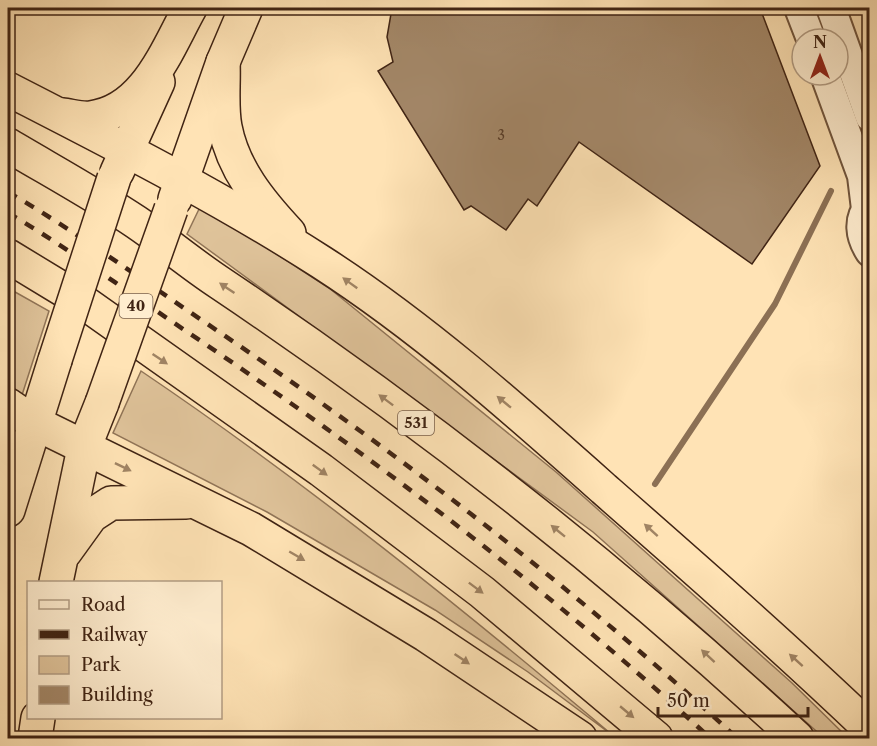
<svg xmlns="http://www.w3.org/2000/svg" width="877" height="746" font-family="'Libre Caslon Text',serif">
  <style>
    .green { fill: #dfc39a; stroke: #907457; stroke-width: 1.5 }
    .lines { fill: none; stroke-linecap: round; stroke-linejoin: round }
    .stream { stroke: #8c7054; stroke-width: 6 }
    .building { fill: #a38768; stroke: #402414; stroke-width: 1.5 }
    .minor-casing { stroke: #70543c; stroke-width: 32 }
    .highway-casing { stroke: #402414; stroke-width: 36 }
    .minor { stroke: #ffedcf; stroke-width: 28 }
    .highway { stroke: #ffe3b5; stroke-width: 33 }
    .rail { stroke: #402414; stroke-width: 4.5; stroke-dasharray: 10 10; stroke-linecap: butt }
    .highway-bridge-casing { stroke: #402414; stroke-width: 36; stroke-linecap: butt }
    .highway-bridge { stroke: #ffe3b5; stroke-width: 33 }
    .oneway { fill: #a08464 }
    .labels { text-anchor: middle; stroke-width: 6; stroke-linejoin: round; paint-order: stroke }
    .number-label { font-size: 14px; fill: #593d29 }
    .shield { fill: #ffedcf; stroke: #79604c; stroke-width: 1.5 }
    .shield-label { font-size: 15px; font-weight: bold; fill: #402414 }
  </style>
  <rect width="100%" height="100%" fill="#ffe3b5"/>
  <filter id="stains"><feTurbulence type="fractalNoise" baseFrequency=".00333" numOctaves="4"/><feColorMatrix values="0 0 0 0 .2 0 0 0 0 .09 0 0 0 0 .02 0 0 0 .5 -.17"/></filter>
  <radialGradient id="worn" r=".72"><stop offset=".6" stop-color="#630" stop-opacity="0"/><stop offset="1" stop-color="#630" stop-opacity=".3"/></radialGradient>
  <g class="green">
    <polygon points="201,205 329,288 556,472 792,683 848,738 824,738 593,532 187,234"/>
    <polygon points="8,288 49,311 22,395 8,385"/>
    <path d="M141 371C307 483 463 609 616 738L528 672 435 610 267 512 113 433Z"/>
  </g>
  <g class="lines">
    <polyline class="stream" points="655,484 775,304 831,191"/>
  </g>
  <polygon class="building" points="392,8 760,8 820,166 752,264 579,142 537,206 528,199 506,230 471,206 464,210 378,71 393,62 387,37"/>
  <g class="lines">
    <defs>
      <g id="minor">
        <polyline points="799,8 811,39"/>
        <polyline points="831,8 870,117"/>
        <polyline points="825,75 862,176 866,209"/>
        <path d="M870 205C857 219 860 237 870 252"/>
      </g>
      <g id="highway">
        <path d="M223 62C224 83 221 107 225 127 233 169 260 202 289 233"/>
        <path d="M8 89C113 143 220 197 321 262 422 327 514 409 604 489 694 568 783 646 870 729"/>
        <path d="M62 115C71 116 82 119 90 118 145 112 167 49 190 8"/>
        <path d="M8 145C50 170 94 194 136 222 164 241 191 264 220 283 424 420 617 571 797 738"/>
        <polyline points="117,172 158,82"/>
        <polyline points="175,199 223,62 246,8"/>
        <polyline points="8,256 82,301 321,470 482,592 656,738"/>
        <polyline points="8,405 33,422 251,529 426,635 580,738"/>
        <polyline points="8,510 55,360"/>
        <polyline points="65,552 91,516 111,503 186,502"/>
        <polyline points="56,582 84,448 102,403"/>
        <polyline points="35,738 38,718"/>
      </g>
    </defs>
    <use href="#minor" class="minor-casing"/>
    <use href="#highway" class="highway-casing"/>
    <use href="#minor" class="minor"/>
    <use href="#highway" class="highway"/>
    <g class="rail">
      <path d="M8 192C75 231 138 277 203 321 390 447 571 585 737 738"/>
      <path d="M8 213C70 249 129 293 189 333 371 456 549 589 710 738"/>
    </g>
    <defs>
      <g id="highway-bridge">
        <polyline points="55,360 114,178"/>
        <polyline points="102,403 171,209"/>
      </g>
    </defs>
    <use href="#highway-bridge" class="highway-bridge-casing"/>
    <use href="#highway-bridge" class="highway-bridge"/>
  </g>
  <defs><path id="oneway-solid" d="M-6-.8H1V-3.2L6.5 0L1 3.2V.8H-6Z" transform="scale(1.5)"/></defs>
  <g class="oneway">
    <use href="#oneway-solid" transform="translate(350 283) rotate(-144)"/>
    <use href="#oneway-solid" transform="translate(227 288) rotate(-146)"/>
    <use href="#oneway-solid" transform="translate(160 359) rotate(34)"/>
    <use href="#oneway-solid" transform="translate(386 400) rotate(-143)"/>
    <use href="#oneway-solid" transform="translate(504 402) rotate(-141)"/>
    <use href="#oneway-solid" transform="translate(123 467) rotate(26)"/>
    <use href="#oneway-solid" transform="translate(320 470) rotate(36)"/>
    <use href="#oneway-solid" transform="translate(651 530) rotate(-138)"/>
    <use href="#oneway-solid" transform="translate(558 531) rotate(-141)"/>
    <use href="#oneway-solid" transform="translate(297 556) rotate(30)"/>
    <use href="#oneway-solid" transform="translate(476 588) rotate(37)"/>
    <use href="#oneway-solid" transform="translate(708 656) rotate(-137)"/>
    <use href="#oneway-solid" transform="translate(462 659) rotate(34)"/>
    <use href="#oneway-solid" transform="translate(796 660) rotate(-138)"/>
    <use href="#oneway-solid" transform="translate(627 712) rotate(40)"/>
  </g>
  <g class="labels">
    <g class="number-label">
      <text x="501" y="140">3</text>
    </g>
    <g class="shield">
      <rect x="119.5" y="294" width="33" height="24" rx="4.5"/>
      <rect x="398" y="411" width="36" height="24" rx="4.5"/>
    </g>
    <g class="shield-label">
      <text x="136" y="311">40</text>
      <text x="416" y="428">531</text>
    </g>
  </g>
  <rect width="877" height="746" fill="none" stroke="#ffe3b5" stroke-width="30"/>
  <rect x="9" y="9" width="859" height="728" fill="none" stroke="#402414" stroke-width="3"/>
  <rect x="15" y="15" width="847" height="716" fill="none" stroke="#402414" stroke-width="1.5"/>
  <rect x="27" y="581" width="195" height="138" fill="#ffedcf" stroke="#b39d84" stroke-width="1.5"/>
  <rect x="39" y="600" width="30" height="9" fill="#ffedcf" stroke="#b39d84" stroke-width="1.5"/>
  <text x="81" y="611" font-size="18" fill="#402414">Road</text>
  <rect x="39" y="630" width="30" height="9" fill="#402414" stroke="#b39d84" stroke-width="1.5"/>
  <text x="81" y="641" font-size="18" fill="#402414">Railway</text>
  <rect x="39" y="656" width="30" height="18" fill="#dfc39a" stroke="#b39d84" stroke-width="1.5"/>
  <text x="81" y="671" font-size="18" fill="#402414">Park</text>
  <rect x="39" y="686" width="30" height="18" fill="#a38768" stroke="#b39d84" stroke-width="1.5"/>
  <text x="81" y="701" font-size="18" fill="#402414">Building</text>
  <g transform="translate(820 57)"><circle r="28" fill="#ffedcf" stroke="#b39d84" stroke-width="1.5"/>
  <path d="M0-4.5L10 22L0 15L-10 22Z" fill="#8f2418"/>
  <text y="-9" font-size="16" font-weight="bold" text-anchor="middle" fill="#402414">N</text>
  </g>
  <path d="M658 707v9h150v-9" fill="none" stroke="#402414" stroke-width="3"/>
  <text x="667" y="707" font-size="18" fill="#402414" stroke="#ffedcf" stroke-width="4.5" paint-order="stroke">50 m</text>
  <rect width="100%" height="100%" filter="url(#stains)"/>
  <rect width="100%" height="100%" fill="url(#worn)"/>
</svg>
